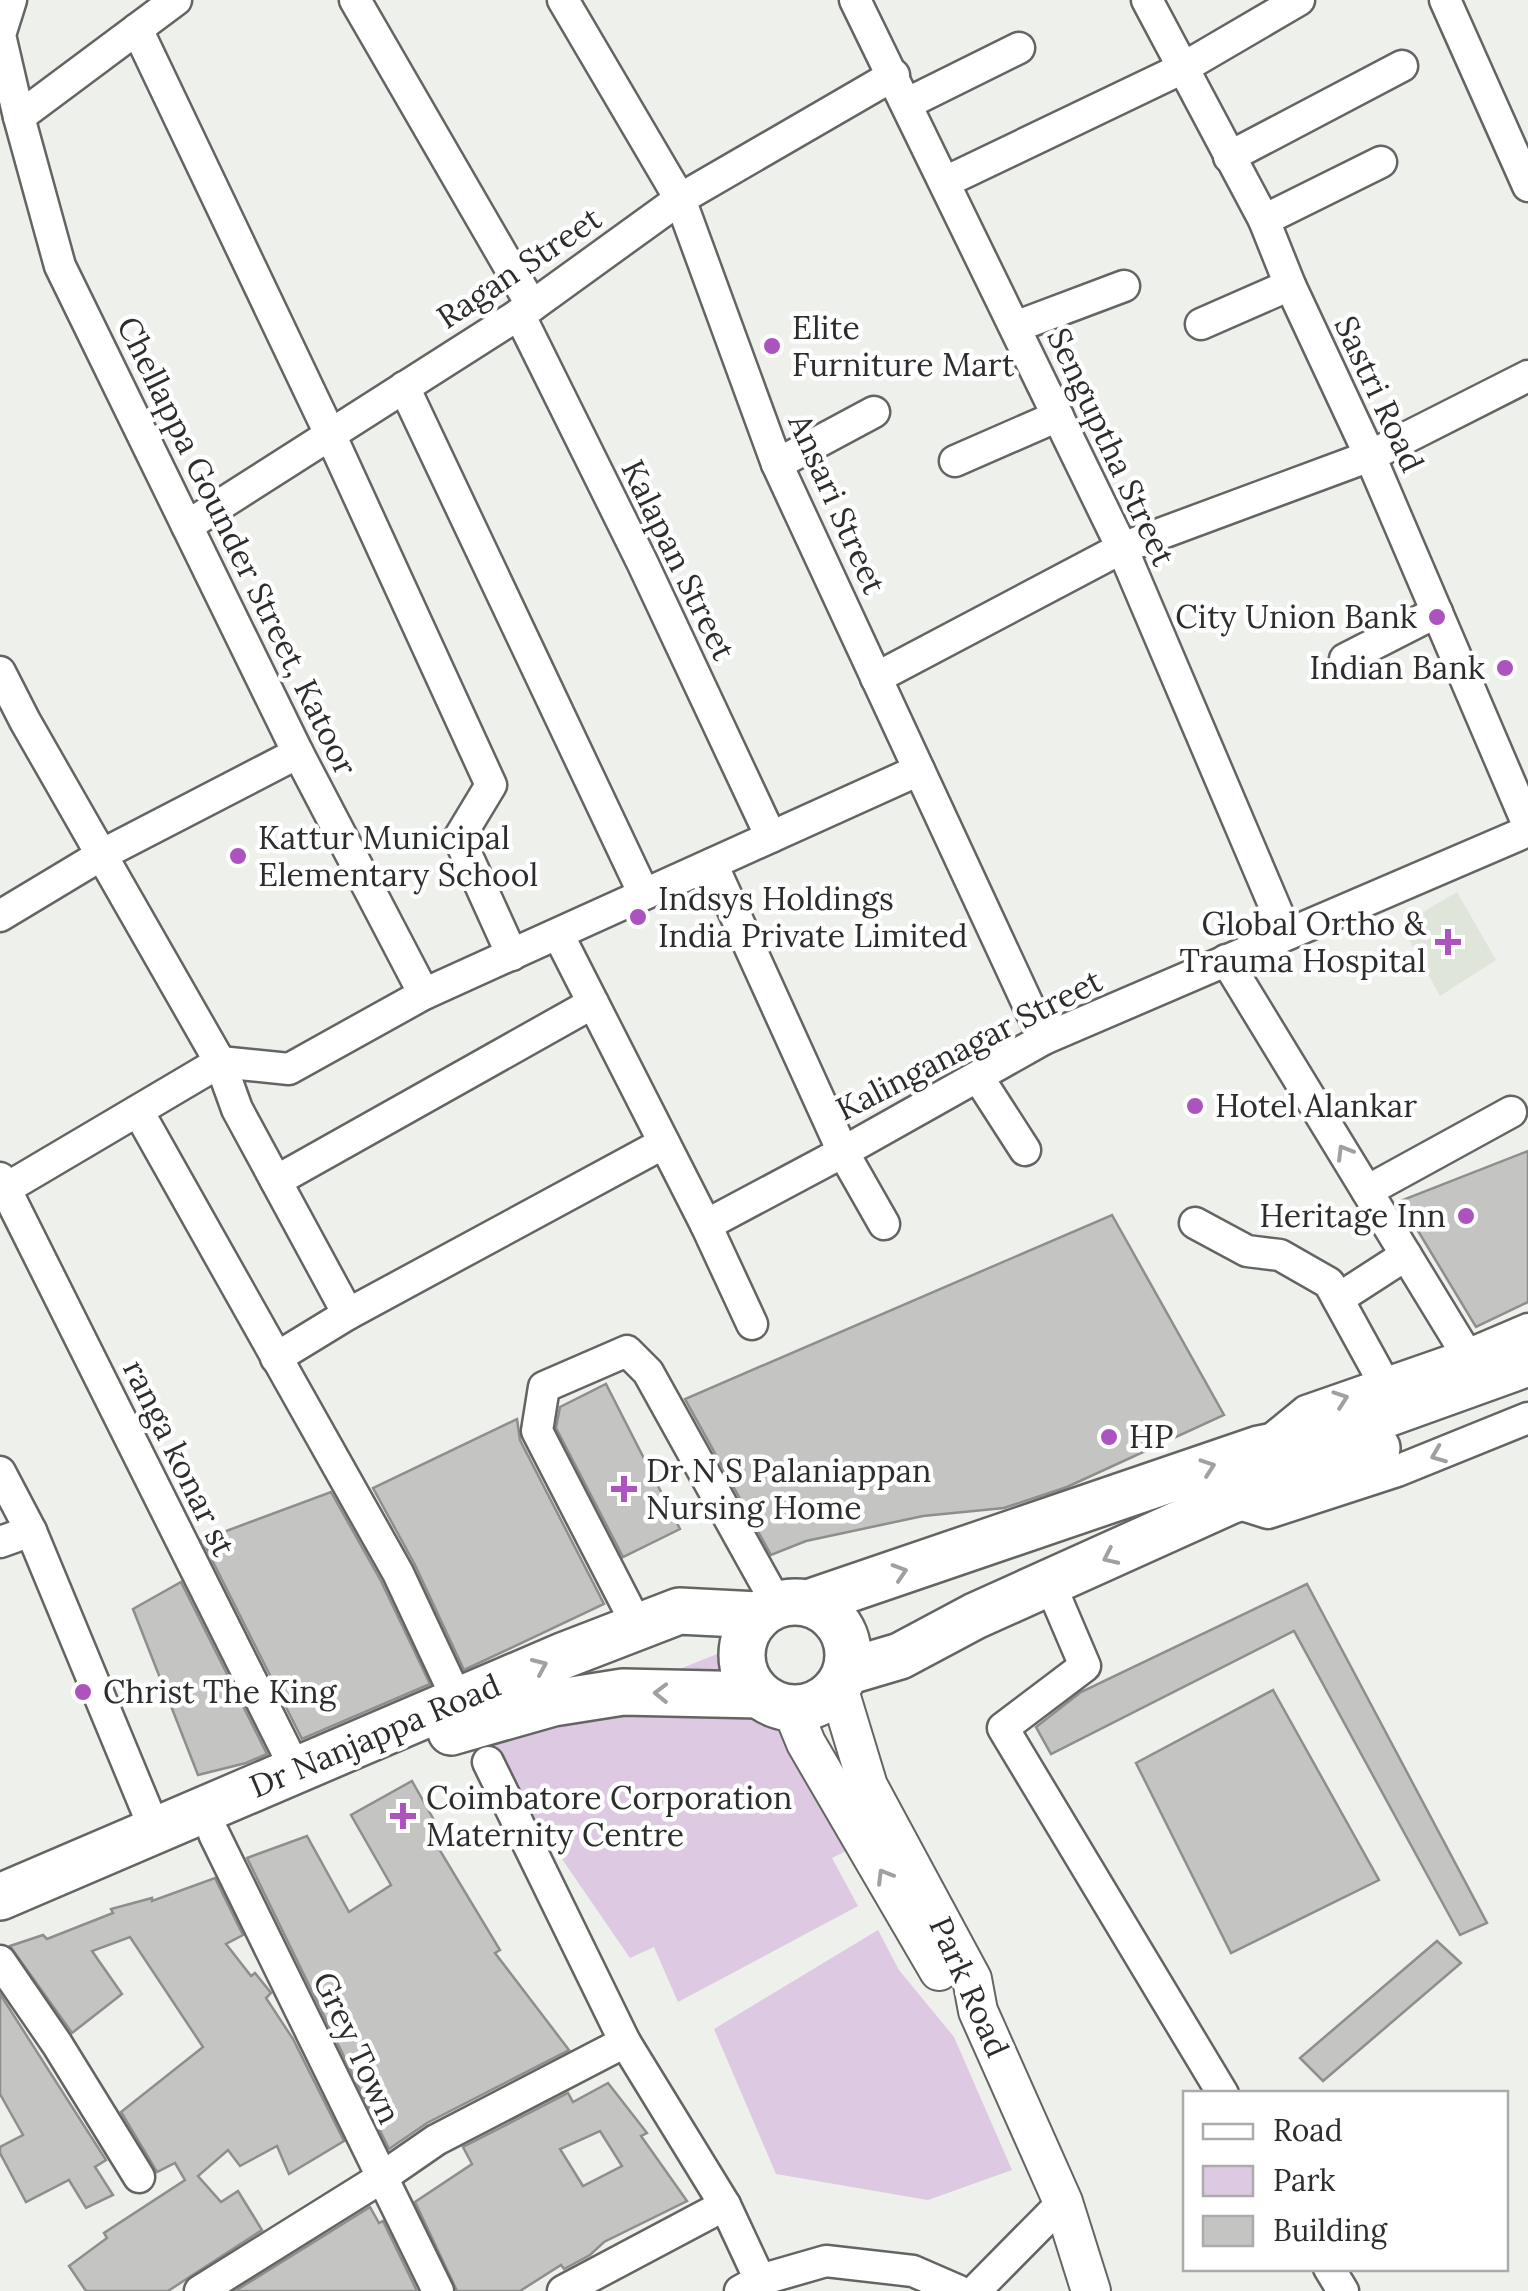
<svg xmlns="http://www.w3.org/2000/svg" width="1528" height="2291" font-family="Lora,serif">
  <style>
    .built { fill: #e0e5da }
    .green { fill: #ddc9e2 }
    .building { fill: #c4c5c2; stroke: #8e8f8c; stroke-width: 2.5; fill-rule: evenodd }
    .lines { fill: none; stroke-linecap: round; stroke-linejoin: round }
    .minor-casing { stroke: #646562; stroke-width: 35 }
    .major-casing { stroke: #646562; stroke-width: 42 }
    .highway-casing { stroke: #646562; stroke-width: 50 }
    .minor { stroke: #fff; stroke-width: 30 }
    .major { stroke: #fff; stroke-width: 38 }
    .highway { stroke: #fff; stroke-width: 45 }
    .oneway { stroke: #a0a0a0 }
    .poi-dot { fill: #ac53bf; stroke: #fff; stroke-width: 4 }
    .labels { text-anchor: middle; stroke-width: 9; stroke-linejoin: round; paint-order: stroke }
    .street-label { font-size: 32px; fill: #2c2d2c; stroke: #fff }
    .poi-label { font-size: 32px; fill: #2c2d2c; stroke: #fff; text-anchor: start }
  </style>
  <rect width="100%" height="100%" fill="#eef0ec"/>
  <polygon class="built" points="1457,892 1496,960 1440,996 1401,925"/>
  <g class="green">
    <polygon points="732,1648 762,1678 858,1845 832,1858 858,1906 678,2002 654,1947 630,1958 485,1747"/>
    <polygon points="878,1930 899,1970 954,2037 1012,2170 928,2200 776,2174 714,2029"/>
  </g>
  <g class="building">
    <polygon points="1528,1151 1528,1302 1476,1327 1400,1201"/>
    <polygon points="1112,1215 1224,1415 1067,1487 1004,1508 923,1516 806,1541 771,1555 685,1399"/>
    <polygon points="606,1384 680,1529 623,1557 556,1428 560,1407"/>
    <polygon points="517,1419 520,1440 604,1604 464,1670 415,1565 373,1488"/>
    <polygon points="331,1492 381,1581 430,1684 302,1739 202,1540"/>
    <polygon points="181,1582 267,1754 246,1763 198,1775 133,1609"/>
    <polygon points="1307,1584 1487,1923 1460,1935 1294,1631 1051,1754 1036,1727 1081,1692"/>
    <polygon points="1273,1690 1379,1880 1231,1953 1136,1763"/>
    <polygon points="412,1781 439,1829 430,1834 500,1950 495,1953 569,2050 427,2123 389,2149 247,1858 307,1836 349,1912 391,1885 351,1815"/>
    <polygon points="215,1878 243,1935 226,1944 251,1976 255,1973 271,1993 266,1998 293,2039 344,2141 289,2174 277,2146 240,2166 228,2150 198,2176 221,2202 238,2191 262,2230 168,2291 86,2291 69,2266 107,2238 104,2233 185,2180 175,2163 157,2172 121,2112 203,2047 130,1937 92,1951 122,1994 72,2033 10,1946 43,1935 47,1939 113,1913 111,1909 152,1898 152,1901"/>
    <polygon points="1437,1941 1461,1963 1323,2081 1300,2058"/>
    <polygon points="0,1994 106,2160 95,2167 113,2195 86,2208 69,2180 26,2202 0,2153 0,2147 23,2135 0,2094"/>
    <path d="M608 2083 647 2133 641 2136 687 2201 604 2242 590 2255 564 2269 561 2265 520 2291H457L415 2202 472 2164 463 2147 568 2093 573 2102ZM600 2131 622 2166 583 2186 560 2149Z"/>
    <polygon points="370,2207 379,2223 383,2221 417,2291 235,2291"/>
  </g>
  <g class="lines">
    <defs>
      <g id="minor">
        <polyline points="11,0 0,35 19,117 60,266 298,753 424,994"/>
        <polyline points="355,0 532,306"/>
        <polyline points="563,0 680,199 777,464 1044,1039"/>
        <polyline points="855,0 1122,548 1286,933"/>
        <polyline points="1147,0 1264,220 1290,285 1370,456 1528,825"/>
        <polyline points="1445,0 1528,186"/>
        <polyline points="137,29 330,434 491,785 459,838 512,955"/>
        <polyline points="908,103 1019,48"/>
        <polyline points="19,117 176,0"/>
        <polyline points="1229,157 1402,66"/>
        <polyline points="945,182 1181,69 1299,0"/>
        <polyline points="1264,220 1381,162"/>
        <polyline points="519,314 642,562 771,837"/>
        <polyline points="1201,324 1290,285"/>
        <polyline points="1015,327 1124,286"/>
        <polyline points="404,387 644,894"/>
        <polyline points="955,461 1058,416"/>
        <polyline points="777,464 874,412"/>
        <polyline points="187,526 532,306 680,199 894,75"/>
        <polyline points="1345,659 1437,612"/>
        <polyline points="0,672 25,721 220,1062 237,1109 348,1314"/>
        <polyline points="876,678 1122,548 1370,456 1528,376"/>
        <polyline points="712,864 843,1152 1044,1039 1528,831"/>
        <polyline points="0,916 103,854 298,753"/>
        <polyline points="558,934 706,1225 752,1324"/>
        <polyline points="1226,960 1467,1355"/>
        <polyline points="220,1062 289,1069 424,994 919,770"/>
        <polyline points="978,1077 1025,1150"/>
        <polyline points="138,1111 398,1573 458,1701"/>
        <polyline points="0,1178 296,1770"/>
        <polyline points="276,1181 593,1003"/>
        <polyline points="1367,1191 1511,1112"/>
        <polyline points="0,1192 220,1062"/>
        <polyline points="1195,1223 1247,1251 1280,1255 1329,1283 1384,1383"/>
        <polyline points="706,1225 843,1152 884,1224"/>
        <polyline points="1338,1299 1406,1255"/>
        <polyline points="276,1358 348,1314 664,1143"/>
        <polyline points="1267,1443 1306,1411 1467,1355 1528,1329"/>
        <polyline points="0,1472 31,1531 155,1830"/>
        <polyline points="1230,1501 1268,1513 1397,1471 1528,1418"/>
        <polyline points="0,1542 31,1531"/>
        <polyline points="1050,1584 1085,1666 1003,1728 1223,2094"/>
        <polyline points="638,1627 537,1431 544,1387 627,1351 648,1372 777,1604"/>
        <polyline points="488,1762 625,2042 725,2205 760,2280"/>
        <polyline points="214,1834 438,2291"/>
        <polyline points="0,1961 57,2044 139,2177"/>
        <polyline points="1329,2268 1343,2291"/>
        <polyline points="200,2291 381,2178 436,2140 625,2042"/>
        <polyline points="563,2291 725,2205"/>
        <polyline points="740,2291 760,2280 826,2261 913,2271 959,2291"/>
        <polyline points="975,2291 1063,2202"/>
      </g>
      <g id="major">
        <polyline points="838,1687 868,1786 972,1979 978,2011 1063,2202 1091,2291"/>
        <polyline points="792,1709 806,1743 939,1971"/>
      </g>
      <g id="highway">
        <circle cx="795" cy="1655" r="53"/>
        <polyline points="808,1603 1259,1449 1328,1435 1528,1363"/>
        <polyline points="846,1672 900,1656 975,1616 1230,1501 1377,1448"/>
        <polyline points="451,1732 553,1703 623,1692 759,1695"/>
        <polyline points="0,1897 565,1655 679,1611 758,1615"/>
      </g>
    </defs>
    <use href="#minor" class="minor-casing"/>
    <use href="#major" class="major-casing"/>
    <use href="#highway" class="highway-casing"/>
    <use href="#minor" class="minor"/>
    <use href="#major" class="major"/>
    <use href="#highway" class="highway"/>
  </g>
  <defs><path id="oneway-chevron" d="M-2-3.5L2.5 0L-2 3.5" fill="none" stroke-width="1.6" stroke-linecap="round" stroke-linejoin="round" transform="scale(2.5)"/></defs>
  <g class="oneway">
    <use href="#oneway-chevron" transform="translate(1344 1152) rotate(-121)"/>
    <use href="#oneway-chevron" transform="translate(1341 1399) rotate(-19)"/>
    <use href="#oneway-chevron" transform="translate(1438 1455) rotate(158)"/>
    <use href="#oneway-chevron" transform="translate(1208 1467) rotate(-19)"/>
    <use href="#oneway-chevron" transform="translate(1110 1557) rotate(155)"/>
    <use href="#oneway-chevron" transform="translate(900 1572) rotate(-18)"/>
    <use href="#oneway-chevron" transform="translate(540 1666) rotate(-24)"/>
    <use href="#oneway-chevron" transform="translate(661 1693) rotate(-179)"/>
    <use href="#oneway-chevron" transform="translate(884 1876) rotate(-121)"/>
  </g>
  <g class="poi-dot">
    <circle cx="772" cy="346" r="10"/>
    <circle cx="1437" cy="617" r="10"/>
    <circle cx="1505" cy="668" r="10"/>
    <circle cx="238" cy="856" r="10"/>
    <circle cx="638" cy="917" r="10"/>
    <path d="M1443 927h10v10h10v10h-10v10h-10v-10h-10v-10h10z"/>
    <circle cx="1195" cy="1106" r="10"/>
    <circle cx="1466" cy="1216" r="10"/>
    <circle cx="1109" cy="1437" r="10"/>
    <path d="M619 1474h10v10h10v10h-10v10h-10v-10h-10v-10h10z"/>
    <circle cx="83" cy="1692" r="10"/>
    <path d="M398 1801h10v10h10v10h-10v10h-10v-10h-10v-10h10z"/>
  </g>
  <g class="labels">
    <g class="street-label">
      <text transform="translate(519 268) rotate(-34)" y="11">Ragan Street</text>
      <text transform="translate(1379 394) rotate(65)" y="11">Sastri Road</text>
      <text transform="translate(1111 447) rotate(65)" y="11">Senguptha Street</text>
      <text transform="translate(837 504) rotate(66)" y="11">Ansari Street</text>
      <text transform="translate(237 546) rotate(64)" y="11">Chellappa Gounder Street, Katoor</text>
      <text transform="translate(678 560) rotate(64)" y="11">Kalapan Street</text>
      <text transform="translate(969 1045) rotate(-27)" y="11">Kalinganagar Street</text>
      <text transform="translate(179 1458) rotate(64)" y="11">ranga konar st</text>
      <text transform="translate(375 1736) rotate(-23)" y="11">Dr Nanjappa Road</text>
      <text transform="translate(969 1987) rotate(66)" y="11">Park Road</text>
      <text transform="translate(357 2048) rotate(65)" y="11">Grey Town</text>
    </g>
    <g class="poi-label">
      <text x="792" y="339">Elite<tspan x="792" dy="37">Furniture Mart</tspan></text>
      <text x="1417" y="628" text-anchor="end">City Union Bank</text>
      <text x="1485" y="679" text-anchor="end">Indian Bank</text>
      <text x="258" y="849">Kattur Municipal<tspan x="258" dy="37">Elementary School</tspan></text>
      <text x="658" y="910">Indsys Holdings<tspan x="658" dy="37">India Private Limited</tspan></text>
      <text x="1426" y="935" text-anchor="end">Global Ortho &amp;<tspan x="1426" dy="37">Trauma Hospital</tspan></text>
      <text x="1215" y="1117">Hotel Alankar</text>
      <text x="1446" y="1227" text-anchor="end">Heritage Inn</text>
      <text x="1129" y="1448">HP</text>
      <text x="646" y="1482">Dr N S Palaniappan<tspan x="646" dy="37">Nursing Home</tspan></text>
      <text x="103" y="1703">Christ The King</text>
      <text x="426" y="1809">Coimbatore Corporation<tspan x="426" dy="37">Maternity Centre</tspan></text>
    </g>
  </g>
  <rect x="1183" y="2091" width="325" height="180" fill="#ffffff" stroke="#ababab" stroke-width="2.5"/>
  <rect x="1203" y="2124" width="50" height="15" fill="#ffffff" stroke="#ababab" stroke-width="2.5"/>
  <text x="1273" y="2141" font-size="30" fill="#2c2d2c">Road</text>
  <rect x="1203" y="2166" width="50" height="30" fill="#ddc9e2" stroke="#ababab" stroke-width="2.5"/>
  <text x="1273" y="2191" font-size="30" fill="#2c2d2c">Park</text>
  <rect x="1203" y="2216" width="50" height="30" fill="#c4c5c2" stroke="#ababab" stroke-width="2.5"/>
  <text x="1273" y="2241" font-size="30" fill="#2c2d2c">Building</text>
</svg>
